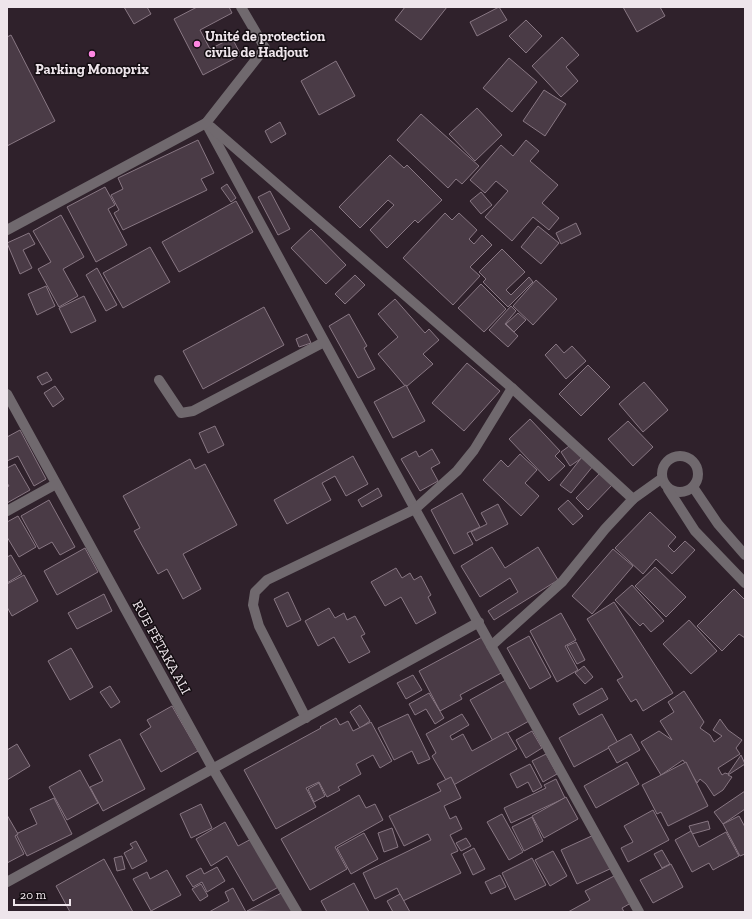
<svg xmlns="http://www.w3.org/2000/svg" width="752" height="919" font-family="'Zilla Slab',serif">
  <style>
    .building { fill: #4a3b46; stroke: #887783 }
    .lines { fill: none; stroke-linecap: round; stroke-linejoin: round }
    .lane { stroke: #70696e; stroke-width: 10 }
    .street { stroke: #70696e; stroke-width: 10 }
    .poi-dot { fill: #fd86e1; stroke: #130d11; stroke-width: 1.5 }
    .labels { text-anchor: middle; stroke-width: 3; stroke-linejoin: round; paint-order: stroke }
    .poi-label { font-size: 14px; font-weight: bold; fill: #eee5eb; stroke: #130d11; text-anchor: start }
    .street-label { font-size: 14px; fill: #eee5eb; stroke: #130d11 }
  </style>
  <rect width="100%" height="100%" fill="#2f212b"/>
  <g class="building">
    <polygon points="124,7 147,7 151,14 134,24"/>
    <polygon points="197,7 229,7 232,13 200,30 210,49 232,38 241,55 203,75 174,19"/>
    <polygon points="405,7 447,7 421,40 395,20"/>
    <polygon points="499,7 507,20 477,36 470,22"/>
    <polygon points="623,7 660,7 665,16 637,32"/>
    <polygon points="526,20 542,36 526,53 509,36"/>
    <polygon points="11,35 55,121 7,146 7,37"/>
    <polygon points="562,37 579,55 566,67 578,81 561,97 532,66"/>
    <polygon points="509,58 537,82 512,112 483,88"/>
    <polygon points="336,61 355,96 319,115 301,81"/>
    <polygon points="544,90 566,104 545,136 523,121"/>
    <polygon points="477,108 502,135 475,161 449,134"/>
    <polygon points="421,114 479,166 462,184 456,179 448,188 397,140"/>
    <polygon points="280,122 286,134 271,143 265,131"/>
    <polygon points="198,140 214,173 201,179 207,190 123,230 114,213 119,210 111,195 123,189 118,178"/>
    <polygon points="526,140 539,151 530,161 558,185 542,203 559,218 549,230 533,217 512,241 485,217 508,191 496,181 485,193 470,180 501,145 513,156"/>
    <polygon points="390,155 404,168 407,165 442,200 418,223 415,220 387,248 370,230 394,205 388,200 360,228 339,207"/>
    <polygon points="227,184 236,198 231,202 221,188"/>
    <polygon points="105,187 115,205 108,209 127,245 96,262 67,207"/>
    <polygon points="270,191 290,229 278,235 258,197"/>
    <polygon points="481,192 492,205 481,214 470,201"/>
    <polygon points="236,201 253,232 179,272 162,242"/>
    <polygon points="445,213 452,220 459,213 477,230 469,239 474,244 482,235 492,245 470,267 480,276 453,305 403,258"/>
    <polygon points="61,215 84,257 63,269 78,296 59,307 38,269 51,262 33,231"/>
    <polygon points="576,223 581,234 561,244 556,233"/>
    <polygon points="538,226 559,243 541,264 521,247"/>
    <polygon points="311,229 346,265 326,284 291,248"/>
    <polygon points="29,233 35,244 23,250 32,268 20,274 7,243"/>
    <polygon points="150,247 170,282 123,308 103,273"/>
    <polygon points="502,249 525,272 506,290 511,295 529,277 533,282 508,307 483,282 486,279 479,272"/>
    <polygon points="97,268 117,305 106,311 86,275"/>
    <polygon points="355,275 365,285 345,304 335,294"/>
    <polygon points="536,280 557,299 533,325 513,306"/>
    <polygon points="481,284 506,309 484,332 458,308"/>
    <polygon points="46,286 55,306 37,315 28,294"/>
    <polygon points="84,296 96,321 71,333 59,308"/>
    <polygon points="395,299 425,333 429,329 439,340 423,354 433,364 406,387 378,354 398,337 378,314"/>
    <polygon points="511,306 516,311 505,324 518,336 508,347 489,330"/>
    <polygon points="264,307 284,345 203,389 183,351"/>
    <polygon points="518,313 526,320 514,332 506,324"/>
    <polygon points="349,314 367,346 364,348 375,369 358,378 329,326"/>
    <polygon points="307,334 311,343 299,347 296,339"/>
    <polygon points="556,344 564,353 572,346 586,361 566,379 545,355"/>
    <polygon points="467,363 500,391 464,431 432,403"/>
    <polygon points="588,365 610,387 581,416 559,394"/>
    <polygon points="47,372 52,380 42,385 37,377"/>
    <polygon points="644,382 668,410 643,432 619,404"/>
    <polygon points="406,385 425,421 393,438 374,402"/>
    <polygon points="55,386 64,399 53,407 44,393"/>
    <polygon points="530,419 560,451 555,456 565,466 549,481 509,439"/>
    <polygon points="628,421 653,447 633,466 608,439"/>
    <polygon points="215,426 224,445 208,453 199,433"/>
    <polygon points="20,430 46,479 34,486 18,456 7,461 7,437"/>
    <polygon points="572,444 582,458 570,466 561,452"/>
    <polygon points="432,449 440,463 431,468 438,481 420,491 401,459 416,451 419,457"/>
    <polygon points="520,454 537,470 525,483 539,496 521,516 483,480 501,460 508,467"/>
    <polygon points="353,456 368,484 346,496 335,476 322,483 331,500 287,524 274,500"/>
    <polygon points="582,457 593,466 571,493 560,485"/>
    <polygon points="190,459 195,469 205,464 237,525 183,554 201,589 183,599 167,569 158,574 134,531 140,528 123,496"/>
    <polygon points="15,464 30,490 7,503 7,487 9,486 7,483 7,468"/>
    <polygon points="601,472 613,484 588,510 576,498"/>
    <polygon points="378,488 382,496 362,507 358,500"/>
    <polygon points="462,493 480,527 467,533 473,544 454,554 431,510"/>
    <polygon points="49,500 75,547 60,555 52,542 39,549 21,516"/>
    <polygon points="568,500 583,516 573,525 558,509"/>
    <polygon points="498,504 508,524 476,541 471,532 487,524 481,513"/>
    <polygon points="650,512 676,537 668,546 674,552 685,541 695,550 672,574 656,559 643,574 615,548"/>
    <polygon points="18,516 36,547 19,557 7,537 7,522"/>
    <polygon points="492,547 505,568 538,547 558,580 494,620 488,611 518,592 510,578 480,597 461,566"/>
    <polygon points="85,548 98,572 57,595 44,571"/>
    <polygon points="613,549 633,566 592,614 572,596"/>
    <polygon points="11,555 22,574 7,583 7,557"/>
    <polygon points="655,567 686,597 666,617 635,586"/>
    <polygon points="396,568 402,578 410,573 414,580 421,576 431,595 428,597 436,613 416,624 401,597 385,606 371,582"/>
    <polygon points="24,575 38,601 12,616 7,607 7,584"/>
    <polygon points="632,585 664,621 651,632 643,623 640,626 615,600"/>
    <polygon points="734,589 745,600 745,638 739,634 722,651 697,626"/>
    <polygon points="288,592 301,620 287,627 274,599"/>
    <polygon points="104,594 112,611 77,629 68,613"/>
    <polygon points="614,602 673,693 643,711 636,699 631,702 617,680 623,677 587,619"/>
    <polygon points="329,608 335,618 344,613 347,620 355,616 365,634 361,636 370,652 349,663 334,637 318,646 305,621"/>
    <polygon points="561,613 576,640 565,646 578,670 557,682 530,631"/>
    <polygon points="689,620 717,651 691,674 663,644"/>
    <polygon points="484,636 503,672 460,695 462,699 440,711 419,671"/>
    <polygon points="529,636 551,677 530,689 507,648"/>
    <polygon points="576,642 585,660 577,664 567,646"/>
    <polygon points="71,648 93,687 70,700 48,661"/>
    <polygon points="584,666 593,677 585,684 575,673"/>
    <polygon points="413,675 422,690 406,699 397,683"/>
    <polygon points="506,680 529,721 493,741 470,700"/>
    <polygon points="110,686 120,702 111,708 100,692"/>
    <polygon points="602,688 608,699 579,715 573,704"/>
    <polygon points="684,691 704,722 700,728 710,735 714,742 722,736 713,730 720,719 728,730 742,740 736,748 740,754 718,768 722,775 725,773 728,774 741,755 745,764 728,775 732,777 723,790 714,796 706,784 700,779 697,783 683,760 661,775 641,742 659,731 672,740 660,721 674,712 668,702"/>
    <polygon points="429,693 444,718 435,724 426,709 415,715 409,704"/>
    <polygon points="360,705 370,721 360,728 350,712"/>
    <polygon points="172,706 198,751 161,772 140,734 151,727 147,720"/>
    <polygon points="408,714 430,759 418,764 412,751 394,760 378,728"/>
    <polygon points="462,714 469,725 450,736 452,740 463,734 472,751 507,732 517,749 450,787 432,756 436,753 426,734"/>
    <polygon points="602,714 618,743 574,767 559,738"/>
    <polygon points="336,718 340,725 348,721 353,731 371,722 392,761 380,768 373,755 356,764 361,774 338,787 340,790 327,797 319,782 306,788 316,807 276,829 244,770 321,728 320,727"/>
    <polygon points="532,731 542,748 526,758 516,740"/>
    <polygon points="631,734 640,750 617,763 608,747"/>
    <polygon points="120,739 145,789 103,811 90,787 103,781 89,755"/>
    <polygon points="17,744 30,766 7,780 7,750"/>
    <polygon points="546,754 557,774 543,782 532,761"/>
    <polygon points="627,762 639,784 596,808 584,786"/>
    <polygon points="686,762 708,806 668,826 661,812 657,814 642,785"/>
    <polygon points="530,764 542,787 533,792 528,782 517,788 510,774"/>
    <polygon points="80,770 98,803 67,820 49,787"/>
    <polygon points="451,777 461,798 444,806 450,819 456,816 462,829 450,835 458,851 451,854 461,873 403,901 397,888 375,899 363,873 431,840 428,834 404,846 389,816 441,791 437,784"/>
    <polygon points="556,779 565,798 511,823 504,808 546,788 544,785"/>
    <polygon points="319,783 325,796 314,802 308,789"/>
    <polygon points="745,791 745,809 723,824 714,812"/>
    <polygon points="359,795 366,808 375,804 383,820 335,847 347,869 310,890 281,839"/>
    <polygon points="566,797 578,819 544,838 532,816"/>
    <polygon points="54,798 72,834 27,856 16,834 37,824 30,809"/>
    <polygon points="201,804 212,828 191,838 180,814"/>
    <polygon points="653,810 669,840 628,862 621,848 633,842 624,826"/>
    <polygon points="502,814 523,852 509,860 487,822"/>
    <polygon points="7,815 18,834 15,836 24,854 7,863"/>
    <polygon points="739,816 745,827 745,854 740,856 723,824"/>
    <polygon points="532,817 543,841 524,851 512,827"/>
    <polygon points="708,821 710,829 692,834 689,826"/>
    <polygon points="225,822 238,846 257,836 284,884 253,901 227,856 211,866 196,839"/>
    <polygon points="392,828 398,847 384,852 378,833"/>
    <polygon points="691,831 699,847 726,832 739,856 713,870 709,863 692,872 675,840"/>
    <polygon points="364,833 378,859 351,874 337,848"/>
    <polygon points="596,834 612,868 577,884 561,850"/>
    <polygon points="466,838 471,846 461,851 456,843"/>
    <polygon points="136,841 147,861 132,869 124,853 133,848 130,844"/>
    <polygon points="474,848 485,869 473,875 463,854"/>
    <polygon points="662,850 670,864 662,868 654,854"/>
    <polygon points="553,851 567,876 550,886 535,860"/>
    <polygon points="122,856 125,869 117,871 114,858"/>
    <polygon points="532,858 546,885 515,900 502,873"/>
    <polygon points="104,859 133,912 70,912 56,886"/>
    <polygon points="671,864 683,887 653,903 640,880"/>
    <polygon points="217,867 225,881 207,892 202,882 193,887 186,876 201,868 204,874"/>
    <polygon points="167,870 181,895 151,911 133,879 147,872 150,879"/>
    <polygon points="500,875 506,887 491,894 485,882"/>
    <polygon points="616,875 631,903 622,908 624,912 568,912 590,900 585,891"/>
    <polygon points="354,883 369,912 327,912 321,901"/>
    <polygon points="201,884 208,896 200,901 192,889"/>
    <polygon points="233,888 246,912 209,912 229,901 225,892"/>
    <polygon points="287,890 298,912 247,911"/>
    <polygon points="400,894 410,912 393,912 387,901"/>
  </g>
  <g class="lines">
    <polyline class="lane" points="159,380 181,413 193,411 324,342"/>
    <g class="street">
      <polyline points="206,123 415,509 639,912"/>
      <polyline points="211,127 512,388 633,499"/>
      <polyline points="7,230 206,123 265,48 241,7"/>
      <polyline points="7,394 213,769 297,912"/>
      <circle cx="680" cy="474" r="18"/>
      <polyline points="693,487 718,524 745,555"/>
      <polyline points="668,489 695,531 745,583"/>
      <polyline points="7,511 56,484"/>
      <polyline points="491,646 562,582 605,529 633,499 661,479"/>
      <polyline points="306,718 259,626 253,605 255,592 267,580 415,509 457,471 474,450 512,388"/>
      <polyline points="7,882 479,622"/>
    </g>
  </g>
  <g class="poi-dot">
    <circle cx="197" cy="44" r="4"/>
    <circle cx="92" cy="54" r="4"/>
  </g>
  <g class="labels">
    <g class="poi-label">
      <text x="205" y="41">Unité de protection<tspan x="205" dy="16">civile de Hadjout</tspan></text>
      <text x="92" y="74" text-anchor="middle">Parking Monoprix</text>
    </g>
    <g class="street-label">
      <text transform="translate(162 647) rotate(61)" y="5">RUE FÉTAKA ALI</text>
    </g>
  </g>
  <rect width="752" height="919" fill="none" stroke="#eee5eb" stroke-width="16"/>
  <path d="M14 899v6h56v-6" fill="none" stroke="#eee5eb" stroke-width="2"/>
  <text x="20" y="899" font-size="12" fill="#eee5eb" stroke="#130d11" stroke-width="3" paint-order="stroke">20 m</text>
</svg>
